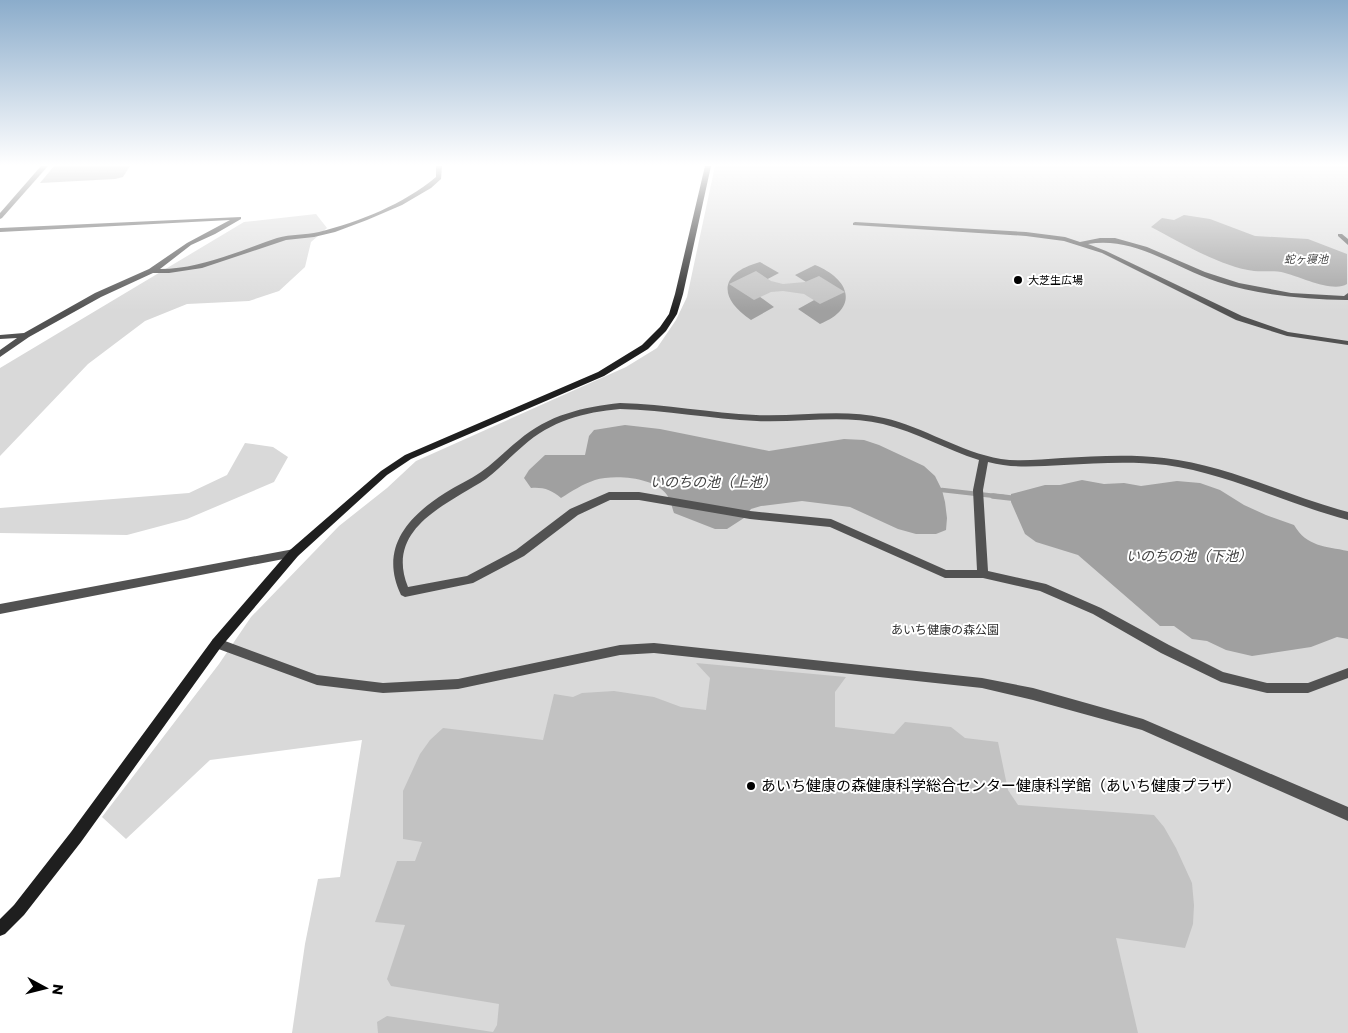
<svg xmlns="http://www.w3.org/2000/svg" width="1348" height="1033" font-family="Poppins,'Noto Sans JP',sans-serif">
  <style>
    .green { fill: #d9d9d9 }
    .water { fill: #a0a0a0 }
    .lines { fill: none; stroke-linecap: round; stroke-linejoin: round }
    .stream-far1 { stroke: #a0a0a0; stroke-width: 4.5 }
    .stream { stroke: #a0a0a0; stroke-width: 5.5 }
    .building { fill: #c2c2c2 }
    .street { fill: #525252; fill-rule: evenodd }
    .secondary { fill: #1f1f1f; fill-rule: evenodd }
    .poi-dot { fill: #000; stroke: #fff; stroke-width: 2 }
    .labels { text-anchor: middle; stroke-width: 4; stroke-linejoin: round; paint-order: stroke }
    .far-water-label { font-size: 11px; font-style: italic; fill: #414141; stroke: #fff }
    .far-poi-label { font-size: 11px; fill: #000; stroke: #fff; text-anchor: start }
    .park-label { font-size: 12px; fill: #303030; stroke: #fff }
    .water-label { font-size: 14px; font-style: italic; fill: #414141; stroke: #fff }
    .near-poi-label { font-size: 15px; fill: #000; stroke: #fff; text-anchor: start }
  </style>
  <rect width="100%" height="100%" fill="#fff"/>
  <g class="green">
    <polygon points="715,166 1348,166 1348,1033 292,1033 305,944 318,879 340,877 362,740 210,760 126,839 102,817 219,664 251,617 339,526 387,488 416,461 626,367 657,348 676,320 687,297"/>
    <polygon points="316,214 327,228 311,242 305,267 279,291 249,301 187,304 145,321 88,364 0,456 0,368 244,222"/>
    <polygon points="245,443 273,447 288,457 274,482 187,519 127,535 0,533 0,508 189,493 227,475"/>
  </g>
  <g class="water">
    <polygon points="54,166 130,166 123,177 115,179 40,183"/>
    <path d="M1184 215 1210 219 1255 236 1308 239 1347 254V284C1333 293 1301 277 1285 273 1275 270 1264 272 1254 271 1221 267 1180 242 1151 227L1162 218 1174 220Z"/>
    <path d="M760 262 779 273 749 289 774 307 751 320C717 297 720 273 760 262Z"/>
    <path d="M815 265C850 279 860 308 820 324L798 309 825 294 795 275Z"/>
    <path d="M625 425 660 429 769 451 844 439 864 440 879 445 924 466 935 476 942 490 945 502 947 518 946 530 936 534H916L898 529 850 507 802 501 761 506 751 509 744 518 727 529H715L674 513C672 508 671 500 667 495 655 477 614 474 595 480 583 484 572 491 561 498 552 490 543 487 531 488L524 478 529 470 545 455H585L589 436 594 430Z"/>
    <path d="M1082 480 1104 484 1124 483 1141 486 1177 481 1200 483 1220 490 1244 505 1266 515 1294 525C1307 547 1325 546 1348 551V639L1337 637 1311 647 1252 656 1226 650 1207 641 1192 639 1174 626H1160L1078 555 1036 542 1025 534 1011 502V494L1045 485H1060Z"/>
  </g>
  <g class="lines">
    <polyline class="stream-far1" points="942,490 1004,497"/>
    <polyline class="stream" points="993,496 1011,498"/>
  </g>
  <g class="building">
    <polygon points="756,271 771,281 783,284 805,282 819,276 845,292 820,304 804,294 783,291 771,292 754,300 729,284"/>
    <polygon points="696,663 846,677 835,692 835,727 894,734 905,722 951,727 965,738 998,742 1008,790 1018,805 1154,815 1164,827 1176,848 1192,883 1194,905 1193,924 1185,948 1116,938 1138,1033 378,1033 377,1022 387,1016 493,1032 497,1025 499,1004 391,986 387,979 405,925 375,922 397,861 415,861 422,842 403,839 403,791 420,754 430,740 443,728 543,740 554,694 573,697 582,693 614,691 654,697 681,707 706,710 710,678"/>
  </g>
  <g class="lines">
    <g class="street">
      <polygon points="41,166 48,166 2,218 0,219 0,213"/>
      <path d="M436 166H442L441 179 431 188 402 205 367 220 335 232 314 237 286 240 202 268 169 273H153L101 297 29 337 0 357V350L17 338 0 339V335L24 333 95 293 149 269 187 243 230 220 0 232V228L241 217V219L215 234 191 245 160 269C201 269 238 251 277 238 291 234 305 235 319 232 359 222 404 204 436 177Z"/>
      <path d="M855 222 1026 232 1065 237 1080 242 1100 238H1115L1147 247 1205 272 1239 283 1291 293 1344 296 1348 293V300H1346C1302 299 1259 295 1218 282 1174 268 1135 236 1088 244L1106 251 1242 316 1288 332 1348 341V345L1287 336 1236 320 1102 253 1064 241 1026 236 853 225V223Z"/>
      <polygon points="1338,234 1342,234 1348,239 1348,245 1338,236"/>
      <path d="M620 403C666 404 710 413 756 415 798 417 842 408 884 418 924 427 960 452 1001 459 1021 462 1042 459 1062 458 1096 456 1130 454 1164 458 1228 465 1286 496 1348 512V520C1287 504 1229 474 1166 465 1132 461 1098 463 1064 465 1038 466 1014 469 988 462L983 490 988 571 1046 584 1101 608 1169 645 1223 672 1267 683H1308L1348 668V678L1308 693H1267L1221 682 1161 653 1093 614 1040 591 983 578H945L830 527 750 519 639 500H610L578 515 524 556 473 583 405 597 401 595C379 549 407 517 445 493 457 485 470 480 481 472 495 462 506 450 519 440 548 415 583 407 620 403ZM620 409C666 410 711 419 757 421 799 423 842 414 883 424 916 432 947 450 979 460L973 490 977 570H946L831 519 750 511 639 492H609L570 509 516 550 467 576 408 587C384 528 448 504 486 479 499 469 510 457 523 446 551 421 584 412 620 409Z"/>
      <polygon points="294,549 298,550 299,553 298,556 294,557 0,614 0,604"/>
      <polygon points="217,638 317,675 383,683 458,679 620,645 654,643 982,678 1033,688 1143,719 1348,807 1348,821 1142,730 1033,700 982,688 654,653 620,655 458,689 383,693 317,685 213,647 211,643 213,639"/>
    </g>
    <polygon class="secondary" points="705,166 711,166 683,294 677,314 666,331 648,349 604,376 411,459 387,475 298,556 221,647 81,842 24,915 5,934 0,936 0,919 14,905 71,832 213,639 290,550 381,471 405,455 598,372 642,345 660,327 669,314 675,294"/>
  </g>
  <linearGradient id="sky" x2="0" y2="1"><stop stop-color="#8baccb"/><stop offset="0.53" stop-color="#fff"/><stop offset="1" stop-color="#fff" stop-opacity="0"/></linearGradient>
  <rect width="1348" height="311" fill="url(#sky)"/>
  <g class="poi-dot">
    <circle cx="1018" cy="280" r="5"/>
    <circle cx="751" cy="786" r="5"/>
  </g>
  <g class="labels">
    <g class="far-water-label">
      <text x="1306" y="263">蛇ヶ寝池</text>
    </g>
    <g class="far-poi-label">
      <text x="1028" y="284">大芝生広場</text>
    </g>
    <g class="park-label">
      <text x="945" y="634">あいち健康の森公園</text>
    </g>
    <g class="water-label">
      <text x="713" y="487">いのちの池（上池）</text>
      <text x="1189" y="561">いのちの池（下池）</text>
    </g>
    <g class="near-poi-label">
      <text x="761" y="791">あいち健康の森健康科学総合センター健康科学館（あいち健康プラザ）</text>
    </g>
  </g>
  <g transform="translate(45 988) rotate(97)" stroke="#ffffff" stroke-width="4" paint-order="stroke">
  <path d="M0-4L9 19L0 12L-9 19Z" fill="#000000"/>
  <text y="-8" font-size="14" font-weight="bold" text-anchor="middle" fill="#000000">N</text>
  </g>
</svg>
